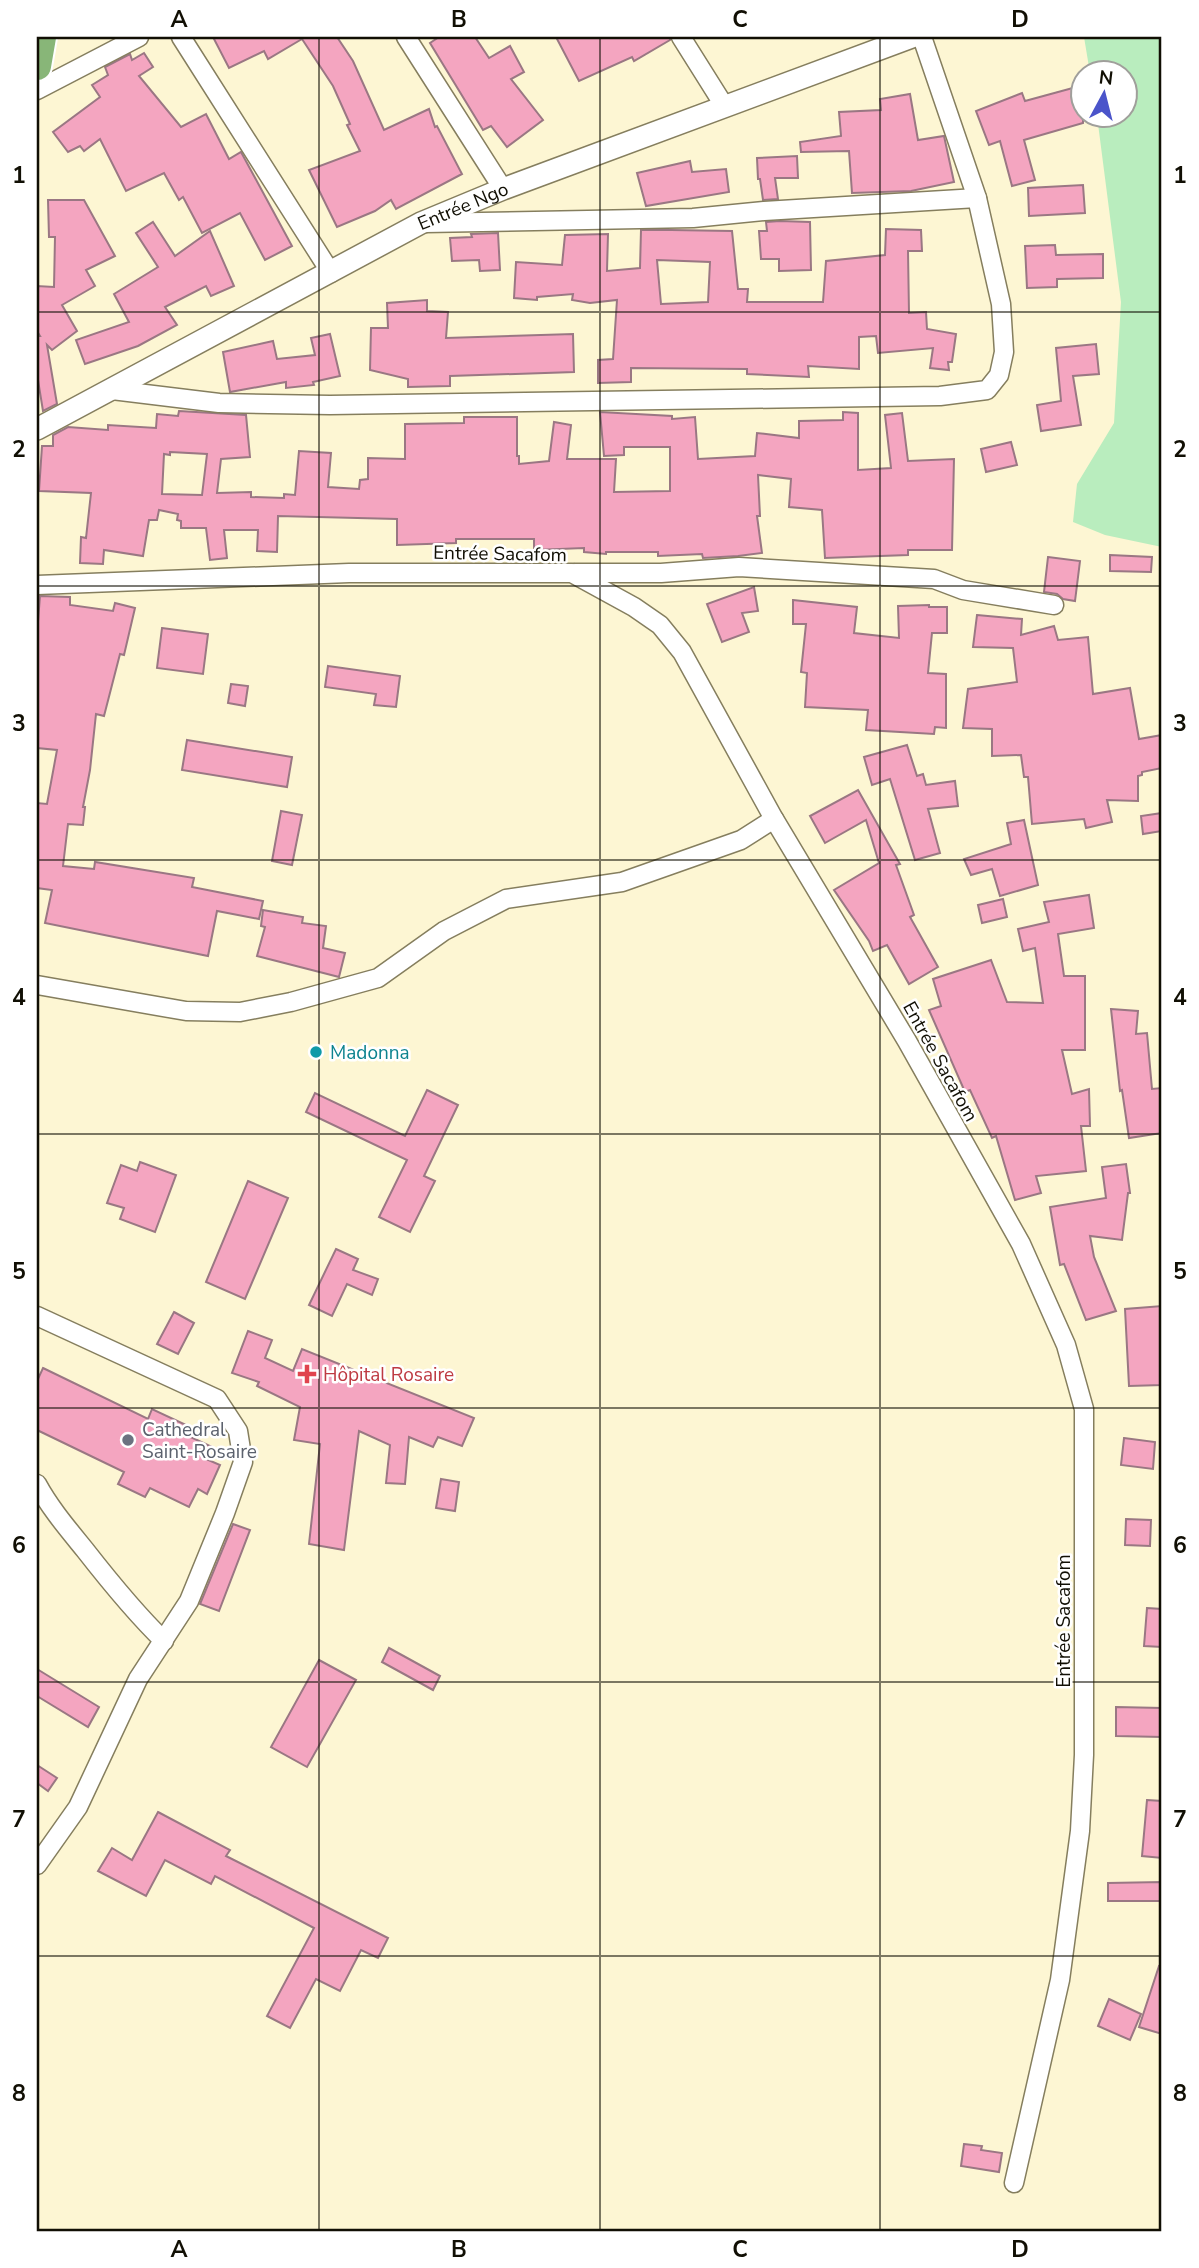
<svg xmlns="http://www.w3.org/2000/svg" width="1199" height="2268" font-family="'Nunito Sans',sans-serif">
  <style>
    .green { fill: #b9edbe }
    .building { fill: #f4a5c0; stroke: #9a7783; stroke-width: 2; fill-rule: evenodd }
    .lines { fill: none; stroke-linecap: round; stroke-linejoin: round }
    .minor-casing { stroke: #857e5e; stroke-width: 21 }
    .tertiary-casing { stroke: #857e5e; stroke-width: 24 }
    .trunk-casing { stroke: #fff; stroke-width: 32 }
    .minor { stroke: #fff; stroke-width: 18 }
    .tertiary { stroke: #fff; stroke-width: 21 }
    .trunk { stroke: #88b678; stroke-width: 28 }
    .grid { fill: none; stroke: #110f04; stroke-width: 2; stroke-opacity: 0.55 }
    .culture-dot { fill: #0f9aa8; stroke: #fff; stroke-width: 2.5 }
    .health-dot { fill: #e0444e; stroke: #fff; stroke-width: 2.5 }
    .worship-dot { fill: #6b7280; stroke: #fff; stroke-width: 2.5 }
    .labels { text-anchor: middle; stroke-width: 5; stroke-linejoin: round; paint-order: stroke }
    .street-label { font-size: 19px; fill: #110f04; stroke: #fff }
    .culture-label { font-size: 19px; fill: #0d838f; stroke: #fff; text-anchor: start }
    .health-label { font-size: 19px; fill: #be3a42; stroke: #fff; text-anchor: start }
    .worship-label { font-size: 19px; fill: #5b616d; stroke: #fff; text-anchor: start }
    .neatline { fill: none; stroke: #110f04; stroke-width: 2.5 }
    .grid-label { font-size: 23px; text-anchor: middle; font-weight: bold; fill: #110f04 }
  </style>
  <rect width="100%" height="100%" fill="#fdf6d3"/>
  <polygon class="green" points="1084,37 1162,37 1162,547 1105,535 1073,522 1077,484 1114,423 1121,302 1097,116 1126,116 1126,74 1090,73"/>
  <g class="building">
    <polygon points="213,37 337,37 353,61 384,130 429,109 435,127 437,126 462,174 396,209 391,200 375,211 337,227 309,170 360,151 347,125 350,124 333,86 302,39 268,59 264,51 229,68"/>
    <polygon points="439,37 475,37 489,58 510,46 524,72 511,79 543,120 507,147 491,126 483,130 430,43"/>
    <polygon points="556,37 670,37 670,40 634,61 632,57 579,81"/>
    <polygon points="144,53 153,67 139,76 181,127 206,114 229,159 241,152 292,246 265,260 240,213 202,233 183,197 179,200 164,173 126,191 100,139 84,151 80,146 68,152 53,132 100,97 92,85 108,75 105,67 130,54 132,60"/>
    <polygon points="1080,86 1083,100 1083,123 1024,140 1035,180 1012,186 1000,141 989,145 976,111 1022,93 1025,101"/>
    <polygon points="910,94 918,140 944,136 954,182 911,191 852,193 849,151 801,152 800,142 841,136 839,112 881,110 880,99"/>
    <polygon points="797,156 798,178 775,178 778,199 763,200 760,179 758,179 757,158"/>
    <polygon points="690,161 692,172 726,169 729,192 646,206 637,173"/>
    <polygon points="1083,185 1085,213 1029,216 1028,188"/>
    <polygon points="48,200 84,200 115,256 86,270 95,286 62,305 77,331 52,350 47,345 57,404 43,411 37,374 37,336 40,336 37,331 37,286 54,287 55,237 49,237"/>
    <polygon points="780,221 810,222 811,270 779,271 779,259 761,259 759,231 767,231 766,222"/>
    <polygon points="153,222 175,256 210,231 234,286 211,296 206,286 165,307 177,325 138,346 85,364 76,340 129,322 114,294 158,267 136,233"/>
    <path d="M886 229 921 230 922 251H908L909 313 926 312 927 329 956 334 952 362H948L949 370 930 368 933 348 878 353 876 336 859 337V369L808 366 809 377 747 374V369L631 368V382L598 383V360L613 359 617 300 590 303 572 300 573 294 537 297V300L514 298 516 262 562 265 565 235 608 234 607 271 640 268 641 230H671L732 231 738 289H748L747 302H823L826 261 885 255ZM657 260 710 262 708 302 661 304Z"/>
    <polygon points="498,233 500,270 480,271 479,260 452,261 450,238 472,237 471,234"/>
    <polygon points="1055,245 1056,255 1103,254 1103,278 1057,279 1057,287 1027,288 1025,246"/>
    <polygon points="427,300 427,311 448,312 446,338 573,334 574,372 450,376 450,386 408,387 408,379 370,370 371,328 388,328 387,303"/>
    <polygon points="330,334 340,376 313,382 314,385 286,388 286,382 230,392 223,352 273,341 277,359 315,355 311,338"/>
    <polygon points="1096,344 1099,374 1073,376 1081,425 1041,431 1037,405 1061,401 1056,348"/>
    <path d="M179 411 246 415 250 457 221 459 217 493 251 492V497L284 498V494L295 495 299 451 331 453 328 487 359 489 360 480 368 479V458L405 459V424L464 423V417H517V456H519V464L549 461 554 422 571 425 567 459H616L614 492 670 491V447H624V455L604 456 600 412 672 416V419L695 417 698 459 755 456 757 433 799 438V421L843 420V412L858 413V470L891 468 885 415 902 413 908 461 954 459 952 550H908V555L825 558 822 510 789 507 791 479 758 475 760 516H757L762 553 738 556 703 558 702 554 658 556V552H606V554L584 552V548L534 550V539H456V543L397 545V519L278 516 277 552 257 551 258 530H224L227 558 210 560 206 528H181V521L177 520 178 514 159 510 157 520H149L143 556 104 550 103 564 80 563 81 537 86 538 91 493 39 491 42 446H53V435L68 427 108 430V425L156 428 157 414 178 416ZM170 452 207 454 202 495 162 494 164 454 170 455Z"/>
    <polygon points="1011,442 1017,465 986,472 981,449"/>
    <polygon points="1110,555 1152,557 1151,572 1110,571"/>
    <polygon points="1048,557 1080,561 1075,601 1063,599 1057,594 1044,592"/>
    <polygon points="754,587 758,611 742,613 749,632 722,642 707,604"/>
    <polygon points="40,596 70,597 70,605 113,611 115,603 135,608 124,655 120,654 104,716 96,714 90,770 83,807 85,807 83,825 68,824 63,866 94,869 95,862 194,878 192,887 263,901 259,919 217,911 208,956 45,923 52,890 37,888 37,803 47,804 57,750 37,748 37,634"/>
    <polygon points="793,600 857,607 854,633 899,638 898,606 929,605 929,607 947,607 947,633 932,633 928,673 946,674 946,728 935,727 934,734 866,730 868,710 805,707 807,673 801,672 806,624 793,624"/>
    <polygon points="977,615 1022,619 1021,635 1054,626 1058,640 1088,637 1093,694 1130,688 1139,739 1162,735 1162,768 1142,772 1142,775 1138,776 1138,801 1107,800 1112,822 1086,828 1084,819 1032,824 1028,777 1024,777 1021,755 992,756 992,729 963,728 968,689 1017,682 1013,648 973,647"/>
    <polygon points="162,628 208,634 203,674 157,668"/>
    <polygon points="328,666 400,676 396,707 374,705 376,694 325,687"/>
    <polygon points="231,684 248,686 245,706 228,703"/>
    <polygon points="187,740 292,757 287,787 182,770"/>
    <polygon points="907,745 917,776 923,774 926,785 955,781 958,806 928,809 940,853 915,860 890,779 872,785 864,757"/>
    <polygon points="858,790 900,864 896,865 914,915 910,917 938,967 909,984 887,945 873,951 869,941 834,890 879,863 866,820 825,843 810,816"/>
    <polygon points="281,811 302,815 292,865 272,861"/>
    <polygon points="1162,813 1162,831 1143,834 1141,816"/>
    <polygon points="1024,820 1038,885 1000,896 992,869 971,875 964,859 1011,844 1007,823"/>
    <polygon points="1089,895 1094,928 1058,934 1064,976 1085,976 1085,1050 1062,1050 1072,1094 1089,1089 1090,1126 1081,1126 1086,1171 1036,1176 1041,1193 1015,1200 996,1136 992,1138 970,1090 965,1092 929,1010 941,1006 933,979 991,960 1007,1002 1043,1003 1035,948 1023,951 1018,929 1049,922 1044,902"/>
    <polygon points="1003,899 1007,917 982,923 978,905"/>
    <polygon points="263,910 303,917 302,923 326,926 323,948 345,953 339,977 257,956 265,927 261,926"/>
    <polygon points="1111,1009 1138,1011 1136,1034 1147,1033 1152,1089 1162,1088 1162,1133 1129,1138 1122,1090 1120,1091"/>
    <polygon points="427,1090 458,1105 424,1176 435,1181 410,1232 379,1217 407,1160 306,1112 315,1093 405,1136"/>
    <polygon points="140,1162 176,1175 155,1232 120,1219 124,1208 107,1203 121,1165 137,1171"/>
    <polygon points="1126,1164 1130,1193 1128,1193 1122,1240 1090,1236 1094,1257 1116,1311 1086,1320 1064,1264 1060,1265 1050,1207 1106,1198 1102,1167"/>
    <polygon points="248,1181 288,1198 245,1299 206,1282"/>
    <polygon points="336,1249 358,1259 353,1270 378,1279 372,1295 347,1284 332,1316 309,1305"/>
    <polygon points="1162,1306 1162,1385 1129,1386 1125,1309"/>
    <polygon points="174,1312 194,1323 178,1354 157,1344"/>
    <polygon points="248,1331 272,1340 265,1358 293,1371 302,1349 474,1418 462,1446 438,1437 433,1447 409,1437 405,1484 386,1483 390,1445 359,1431 344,1550 309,1544 320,1444 294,1440 300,1407 257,1386 259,1382 232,1373"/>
    <polygon points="43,1368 148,1419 152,1409 186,1425 182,1433 212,1447 206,1459 220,1465 207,1494 198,1489 189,1507 150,1488 145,1497 118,1484 124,1472 37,1430 37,1381"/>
    <polygon points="1124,1438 1155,1442 1153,1469 1121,1465"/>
    <polygon points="441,1479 459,1482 455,1511 436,1508"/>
    <polygon points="1126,1519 1151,1520 1150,1546 1125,1545"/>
    <polygon points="233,1524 250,1530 219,1611 200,1604"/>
    <polygon points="1147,1608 1162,1609 1162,1647 1144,1646"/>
    <polygon points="389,1648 440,1676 433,1690 382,1662"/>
    <polygon points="319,1660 356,1680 307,1767 271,1747"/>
    <polygon points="37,1669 99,1707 88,1727 37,1696"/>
    <polygon points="1116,1707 1162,1708 1162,1737 1116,1736"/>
    <polygon points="37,1765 57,1778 48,1791 37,1783"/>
    <polygon points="1147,1800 1162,1801 1162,1858 1142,1856"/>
    <polygon points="158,1812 230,1850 226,1856 388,1938 378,1958 361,1950 340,1991 316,1979 290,2028 267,2016 314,1928 215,1876 211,1884 165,1860 146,1896 98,1871 112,1848 132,1860"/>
    <polygon points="1162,1882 1162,1901 1108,1901 1108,1883"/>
    <polygon points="1159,1966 1162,1967 1162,2034 1139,2027"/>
    <polygon points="1109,1999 1141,2014 1130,2040 1098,2026"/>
    <polygon points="964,2144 982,2146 981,2150 1002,2153 999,2172 961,2166"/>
  </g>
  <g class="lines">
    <defs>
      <g id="minor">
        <polyline points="181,37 331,273"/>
        <polyline points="406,37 503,189"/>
        <polyline points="681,37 725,107"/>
        <polyline points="37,90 139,37"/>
        <polyline points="425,223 693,218 764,211 977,198"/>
        <polyline points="112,390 219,403 330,405 940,396 987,390 999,375 1004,352 1001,304 977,198 922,37"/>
        <polyline points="575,573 661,573 739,567 934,579 963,590 1054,605"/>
        <polyline points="37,585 349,573 572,573 634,607 660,625 682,652 774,819 907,1041 1021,1244 1066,1345 1084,1409 1084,1755 1080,1831 1060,1980 1014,2183"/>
        <polyline points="37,985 186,1011 240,1012 291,1002 378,978 444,931 506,899 622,882 741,840 774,819"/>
        <polyline points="37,1316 217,1399 238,1431 243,1462 225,1513 189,1601 138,1679 78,1807 37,1865"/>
        <path d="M37 1484C50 1508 68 1529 85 1550 110 1582 135 1613 164 1641"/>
      </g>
      <g id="tertiary">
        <path id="s1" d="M37 429 421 223 503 189 912 37"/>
      </g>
      <polyline id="trunk" points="37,66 42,37"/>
    </defs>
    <use href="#minor" class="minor-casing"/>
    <use href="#tertiary" class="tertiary-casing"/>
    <use href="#trunk" class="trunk-casing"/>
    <use href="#minor" class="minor"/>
    <use href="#tertiary" class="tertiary"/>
    <use href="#trunk" class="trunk"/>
  </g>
  <path class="grid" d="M319 37V2231M600 37V2231M880 37V2231M37 312H1162M37 586H1162M37 860H1162M37 1134H1162M37 1408H1162M37 1682H1162M37 1956H1162"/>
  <circle class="culture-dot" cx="316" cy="1052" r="7"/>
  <path class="health-dot" d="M303.5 1363.5h7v7h7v7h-7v7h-7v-7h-7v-7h7z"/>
  <circle class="worship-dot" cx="128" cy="1440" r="7"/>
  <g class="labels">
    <g class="street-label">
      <text dy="7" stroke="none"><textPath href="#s1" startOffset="481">Entrée Ngo</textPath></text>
      <text transform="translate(500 553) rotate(1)" y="7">Entrée Sacafom</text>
      <text transform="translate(941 1061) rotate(61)" y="7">Entrée Sacafom</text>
      <text transform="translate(1063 1621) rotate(-90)" y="7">Entrée Sacafom</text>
    </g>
    <g class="culture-label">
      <text x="330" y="1059">Madonna</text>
    </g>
    <g class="health-label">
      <text x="323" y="1381">Hôpital Rosaire</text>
    </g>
    <g class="worship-label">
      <text x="142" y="1436">Cathedral<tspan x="142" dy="22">Saint-Rosaire</tspan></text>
    </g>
  </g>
  <rect width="1199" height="2268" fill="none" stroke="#ffffff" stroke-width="77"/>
  <g transform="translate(1104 94) rotate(7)"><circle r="33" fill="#ffffff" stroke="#a09f9b" stroke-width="2"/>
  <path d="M0-5L12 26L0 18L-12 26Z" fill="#4b54ca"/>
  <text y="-10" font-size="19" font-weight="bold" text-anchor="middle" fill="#110f04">N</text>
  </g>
  <rect x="38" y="38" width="1122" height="2192" class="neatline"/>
  <g class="grid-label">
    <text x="179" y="27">A</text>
    <text x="459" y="27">B</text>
    <text x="740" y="27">C</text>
    <text x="1020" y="27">D</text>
    <text x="19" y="183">1</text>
    <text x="1180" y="183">1</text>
    <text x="19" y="457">2</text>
    <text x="1180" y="457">2</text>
    <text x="19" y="731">3</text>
    <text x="1180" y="731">3</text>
    <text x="19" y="1005">4</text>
    <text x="1180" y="1005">4</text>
    <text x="19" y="1279">5</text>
    <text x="1180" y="1279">5</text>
    <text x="19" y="1553">6</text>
    <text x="1180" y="1553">6</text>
    <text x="19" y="1827">7</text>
    <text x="1180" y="1827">7</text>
    <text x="19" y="2101">8</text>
    <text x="1180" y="2101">8</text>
    <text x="179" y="2257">A</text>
    <text x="459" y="2257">B</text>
    <text x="740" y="2257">C</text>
    <text x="1020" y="2257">D</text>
  </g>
</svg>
